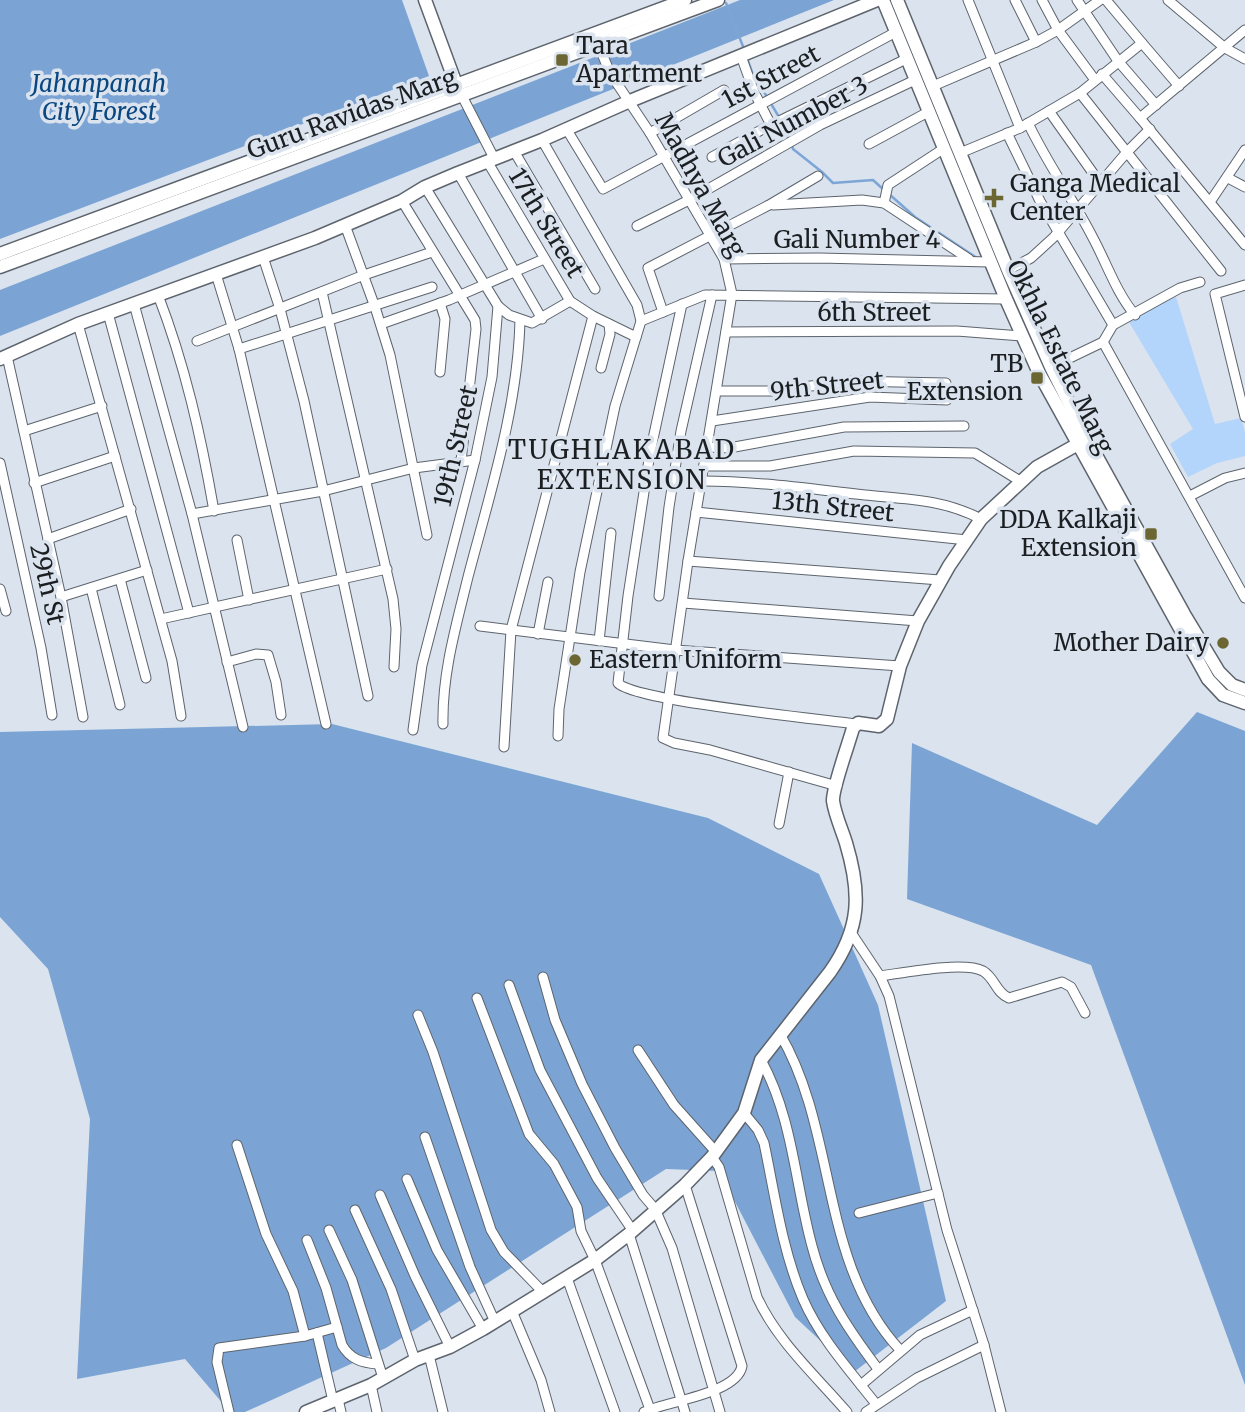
<svg xmlns="http://www.w3.org/2000/svg" width="1245" height="1412" font-family="Merriweather,serif">
  <style>
    .green { fill: #b4d5fb }
    .forest { fill: #7ba4d4 }
    .lines { fill: none; stroke-linecap: round; stroke-linejoin: round }
    .stream { stroke: #7da6d6; stroke-width: 2.5 }
    .street-casing { stroke: #5d646d; stroke-width: 11 }
    .secondary-casing { stroke: #5d646d; stroke-width: 15 }
    .street { stroke: #fff; stroke-width: 9 }
    .secondary { stroke: #fff; stroke-width: 12 }
    .poi-dot { fill: #6c6632; stroke: #dae3ee; stroke-width: 2.5 }
    .labels { text-anchor: middle; stroke-width: 7; stroke-linejoin: round; paint-order: stroke }
    .poi-label { font-size: 24px; fill: #1b1f22; stroke: #dae3ee; text-anchor: start }
    .street-label { font-size: 24px; fill: #1b1f22; stroke: #dae3ee }
    .park-label { font-size: 24px; font-style: italic; fill: #0a4780; stroke: #dae3ee }
    .neighbourhood-label { font-size: 26px; letter-spacing: 2px; fill: #1b1f22; stroke: #dae3ee }
  </style>
  <rect width="100%" height="100%" fill="#dae3ee"/>
  <polygon class="green" points="1176,297 1215,424 1241,418 1245,432 1245,456 1217,463 1188,477 1170,444 1193,429 1129,322 1153,306"/>
  <g class="forest">
    <polygon points="0,0 402,0 429,76 0,239"/>
    <polygon points="740,0 834,0 0,336 0,290"/>
    <polygon points="1197,712 1245,731 1245,1385 1091,965 907,899 912,743 1097,825"/>
    <polygon points="332,724 708,818 819,874 878,1005 946,1301 854,1372 795,1317 719,1171 666,1169 386,1348 245,1412 230,1412 185,1359 77,1379 90,1119 48,969 0,917 0,732"/>
  </g>
  <g class="lines">
    <g class="stream">
      <polyline points="726,3 744,49"/>
      <polyline points="747,58 752,72 779,117"/>
      <polyline points="782,123 790,139"/>
      <polyline points="792,145 793,149 822,172 833,183 873,180 884,190"/>
      <polyline points="889,194 915,217 977,258"/>
    </g>
    <defs>
      <g id="street">
        <polyline points="968,0 1020,128"/>
        <polyline points="1015,0 1036,42"/>
        <polyline points="1042,0 1058,30 1095,80"/>
        <polyline points="1077,0 1118,61 1156,105"/>
        <polyline points="1168,0 1225,48 1245,59"/>
        <polyline points="1245,30 1140,118 1245,245"/>
        <polyline points="1142,43 1179,86"/>
        <polyline points="598,44 610,73 650,133 724,259 732,294 688,561 663,738 674,743 710,750 837,786"/>
        <polyline points="741,56 754,92 771,125"/>
        <polyline points="1102,74 1140,118"/>
        <polyline points="933,86 1036,42 1058,30 1100,0"/>
        <polyline points="460,92 494,158"/>
        <polyline points="1080,93 1221,271"/>
        <polyline points="1049,111 1100,183"/>
        <path d="M1028 123C1047 163 1073 199 1093 238 1107 264 1116 292 1135 315"/>
        <polyline points="567,130 603,189 896,32"/>
        <polyline points="650,133 724,90"/>
        <polyline points="1007,133 1040,201 1113,325"/>
        <polyline points="542,140 637,305 641,321 615,406 580,572 559,709 558,736"/>
        <polyline points="869,144 928,112"/>
        <polyline points="514,151 595,289"/>
        <polyline points="960,153 1020,128 1080,93 1142,43 1106,0"/>
        <polyline points="712,157 763,129 906,59"/>
        <polyline points="487,161 570,301 593,316 636,337"/>
        <polyline points="458,173 542,319"/>
        <polyline points="1228,178 1245,187"/>
        <polyline points="402,201 475,320 476,329 461,461"/>
        <polyline points="1210,202 1245,150"/>
        <polyline points="884,203 888,185 943,149"/>
        <polyline points="773,205 862,200 884,203 969,259"/>
        <polyline points="345,225 375,307 390,355 427,535"/>
        <polyline points="637,226 689,200 820,125 915,80"/>
        <polyline points="263,257 280,309 304,401 368,696"/>
        <polyline points="724,259 819,258 990,262"/>
        <polyline points="1008,270 1031,258 1054,237 1127,152 1150,129"/>
        <polyline points="216,274 239,349 326,724"/>
        <polyline points="1245,285 1215,294 1245,417"/>
        <polyline points="322,292 393,599 396,629 394,667"/>
        <path d="M158 295C185 365 201 436 214 511"/>
        <polyline points="440,303 445,319 440,372"/>
        <polyline points="134,304 192,514 243,727"/>
        <path d="M682 304 650 453 628 596 618 683C634 701 820 719 856 724"/>
        <polyline points="498,306 509,315 532,323 570,301"/>
        <polyline points="663,312 648,268 769,205 818,176"/>
        <polyline points="108,313 189,613"/>
        <polyline points="641,321 705,295 1006,299"/>
        <polyline points="78,324 172,661 181,716"/>
        <polyline points="381,324 449,300 544,259"/>
        <polyline points="726,332 957,331 1022,336"/>
        <polyline points="197,341 364,275 432,252"/>
        <polyline points="1103,342 1245,598"/>
        <polyline points="239,349 432,287"/>
        <polyline points="7,356 61,597 83,717"/>
        <polyline points="1051,367 1103,342 1113,325 1180,288 1200,282"/>
        <polyline points="601,368 610,334 609,324"/>
        <polyline points="717,391 773,391 849,381 946,383"/>
        <polyline points="712,421 870,397 947,400"/>
        <polyline points="24,431 102,406"/>
        <polyline points="708,447 729,448 844,427 964,426"/>
        <polyline points="0,463 41,648 52,715"/>
        <polyline points="704,466 770,466 854,451 975,453 1020,481"/>
        <path d="M702 481C757 481 810 489 865 495 906 499 943 499 981 519"/>
        <polyline points="34,483 115,456"/>
        <polyline points="1190,496 1225,478 1245,473"/>
        <polyline points="696,512 967,540"/>
        <polyline points="192,514 323,491 414,468 475,460"/>
        <polyline points="48,539 131,509"/>
        <polyline points="237,540 249,600"/>
        <polyline points="688,561 940,580"/>
        <polyline points="120,579 146,678"/>
        <polyline points="91,588 120,705"/>
        <polyline points="0,589 6,611"/>
        <polyline points="659,596 669,507 681,431 712,295"/>
        <polyline points="61,597 147,570"/>
        <polyline points="683,603 918,621"/>
        <polyline points="161,619 387,569"/>
        <polyline points="480,626 675,650 900,666"/>
        <polyline points="538,634 548,582"/>
        <polyline points="599,641 611,533"/>
        <polyline points="227,662 256,654 268,655 276,682 281,715"/>
        <path d="M443 724C442 674 456 626 468 577 490 493 518 407 520 320"/>
        <polyline points="413,730 422,665 475,460 492,377 498,306 425,187"/>
        <polyline points="504,747 511,630 593,316"/>
        <polyline points="779,824 789,772"/>
        <polyline points="852,934 880,976 889,996 947,1230 984,1345 1001,1412"/>
        <path d="M880 976C903 973 963 961 983 971 995 978 996 993 1009 998L1062 982 1071 987 1085 1013"/>
        <polyline points="543,977 555,1020 582,1084 615,1148 643,1195 655,1209 672,1248 720,1412"/>
        <polyline points="509,985 540,1070 597,1178 633,1231"/>
        <polyline points="477,998 529,1134 554,1164 577,1207 581,1231 595,1260 651,1412"/>
        <polyline points="418,1015 433,1052 491,1230 504,1252 543,1292"/>
        <path d="M780 1034C838 1133 819 1263 900 1350"/>
        <polyline points="638,1050 674,1105 716,1152"/>
        <path d="M761 1060C793 1118 795 1184 812 1246 825 1296 848 1329 878 1369"/>
        <path d="M744 1113 758 1130 764 1143C775 1195 782 1250 803 1299 820 1338 850 1371 876 1404"/>
        <polyline points="425,1137 470,1267 495,1322"/>
        <polyline points="237,1145 266,1234 293,1291 305,1336"/>
        <path d="M712 1157 719 1167 757 1297C777 1341 816 1376 847 1412"/>
        <polyline points="407,1179 437,1250 483,1329"/>
        <polyline points="380,1195 415,1276 450,1347"/>
        <polyline points="355,1210 391,1289 415,1360"/>
        <polyline points="859,1213 938,1193"/>
        <polyline points="329,1230 352,1280 383,1378"/>
        <polyline points="629,1234 685,1412"/>
        <path d="M307 1240 326 1288 342 1345C350 1359 362 1363 378 1364"/>
        <polyline points="567,1278 615,1412"/>
        <polyline points="512,1311 541,1380 550,1412"/>
        <polyline points="317,1333 333,1401"/>
        <polyline points="429,1355 443,1412"/>
        <polyline points="371,1385 377,1412"/>
        <polyline points="861,1385 920,1335 973,1310"/>
        <polyline points="338,1399 341,1412"/>
        <polyline points="229,1412 217,1362 219,1348 305,1336 337,1327"/>
        <path d="M644 1412C667 1401 737 1394 742 1366L685 1185"/>
        <polyline points="866,1412 917,1378 984,1345"/>
      </g>
      <g id="secondary">
        <polyline points="425,0 456,84"/>
        <polyline points="883,0 1006,299 1039,373 1208,679 1223,695 1245,703"/>
        <polyline points="897,0 1008,270 1051,367 1087,439 1184,614 1219,672 1232,685 1245,690"/>
        <polyline points="0,254 685,0"/>
        <polyline points="0,267 718,0"/>
        <polyline points="0,359 78,324 315,238 402,201 425,187 458,173 542,140 630,101 877,0"/>
        <path d="M306 1412 371 1385 415 1360 450 1347 483 1329 595 1260 629 1234 685 1185 712 1157 744 1113 761 1060 830 972C861 928 861 893 846 843 842 830 835 815 833 801 832 789 849 743 853 728L858 723 879 726 887 719 900 666 918 621 949 566 981 519 1037 467 1087 439"/>
      </g>
    </defs>
    <use href="#street" class="street-casing"/>
    <use href="#secondary" class="secondary-casing"/>
    <use href="#street" class="street"/>
    <use href="#secondary" class="secondary"/>
  </g>
  <g class="poi-dot">
    <rect x="555" y="53" width="14" height="14" rx="3.5"/>
    <path d="M990.5 187.5h7v7h7v7h-7v7h-7v-7h-7v-7h7z"/>
    <rect x="1030" y="371" width="14" height="14" rx="3.5"/>
    <rect x="1144" y="527" width="14" height="14" rx="3.5"/>
    <circle cx="1223" cy="643" r="7"/>
    <circle cx="575" cy="660" r="7"/>
  </g>
  <g class="labels">
    <g class="poi-label">
      <text x="576" y="54">Tara<tspan x="576" dy="28">Apartment</tspan></text>
      <text x="1010" y="192">Ganga Medical<tspan x="1010" dy="28">Center</tspan></text>
      <text x="1023" y="372" text-anchor="end">TB<tspan x="1023" dy="28">Extension</tspan></text>
      <text x="1137" y="528" text-anchor="end">DDA Kalkaji<tspan x="1137" dy="28">Extension</tspan></text>
      <text x="1209" y="651" text-anchor="end">Mother Dairy</text>
      <text x="589" y="668">Eastern Uniform</text>
    </g>
    <g class="street-label">
      <text transform="translate(771 77) rotate(-28)" y="8">1st Street</text>
      <text transform="translate(352 114) rotate(-20)" y="8">Guru Ravidas Marg</text>
      <text transform="translate(793 122) rotate(-28)" y="8">Gali Number 3</text>
      <text transform="translate(700 185) rotate(61)" y="8">Madhya Marg</text>
      <text transform="translate(546 223) rotate(59)" y="8">17th Street</text>
      <text x="857" y="248">Gali Number 4</text>
      <text x="874" y="321">6th Street</text>
      <text transform="translate(1060 357) rotate(64)" y="8">Okhla Estate Marg</text>
      <text transform="translate(827 386) rotate(-6)" y="8">9th Street</text>
      <text transform="translate(456 446) rotate(-77)" y="8">19th Street</text>
      <text transform="translate(833 507) rotate(6)" y="8">13th Street</text>
      <text transform="translate(47 584) rotate(77)" y="8">29th St</text>
    </g>
    <g class="park-label">
      <text x="99" y="92">Jahanpanah<tspan x="99" dy="28">City Forest</tspan></text>
    </g>
    <g class="neighbourhood-label">
      <text x="622" y="459">TUGHLAKABAD<tspan x="622" dy="30">EXTENSION</tspan></text>
    </g>
  </g>
</svg>
